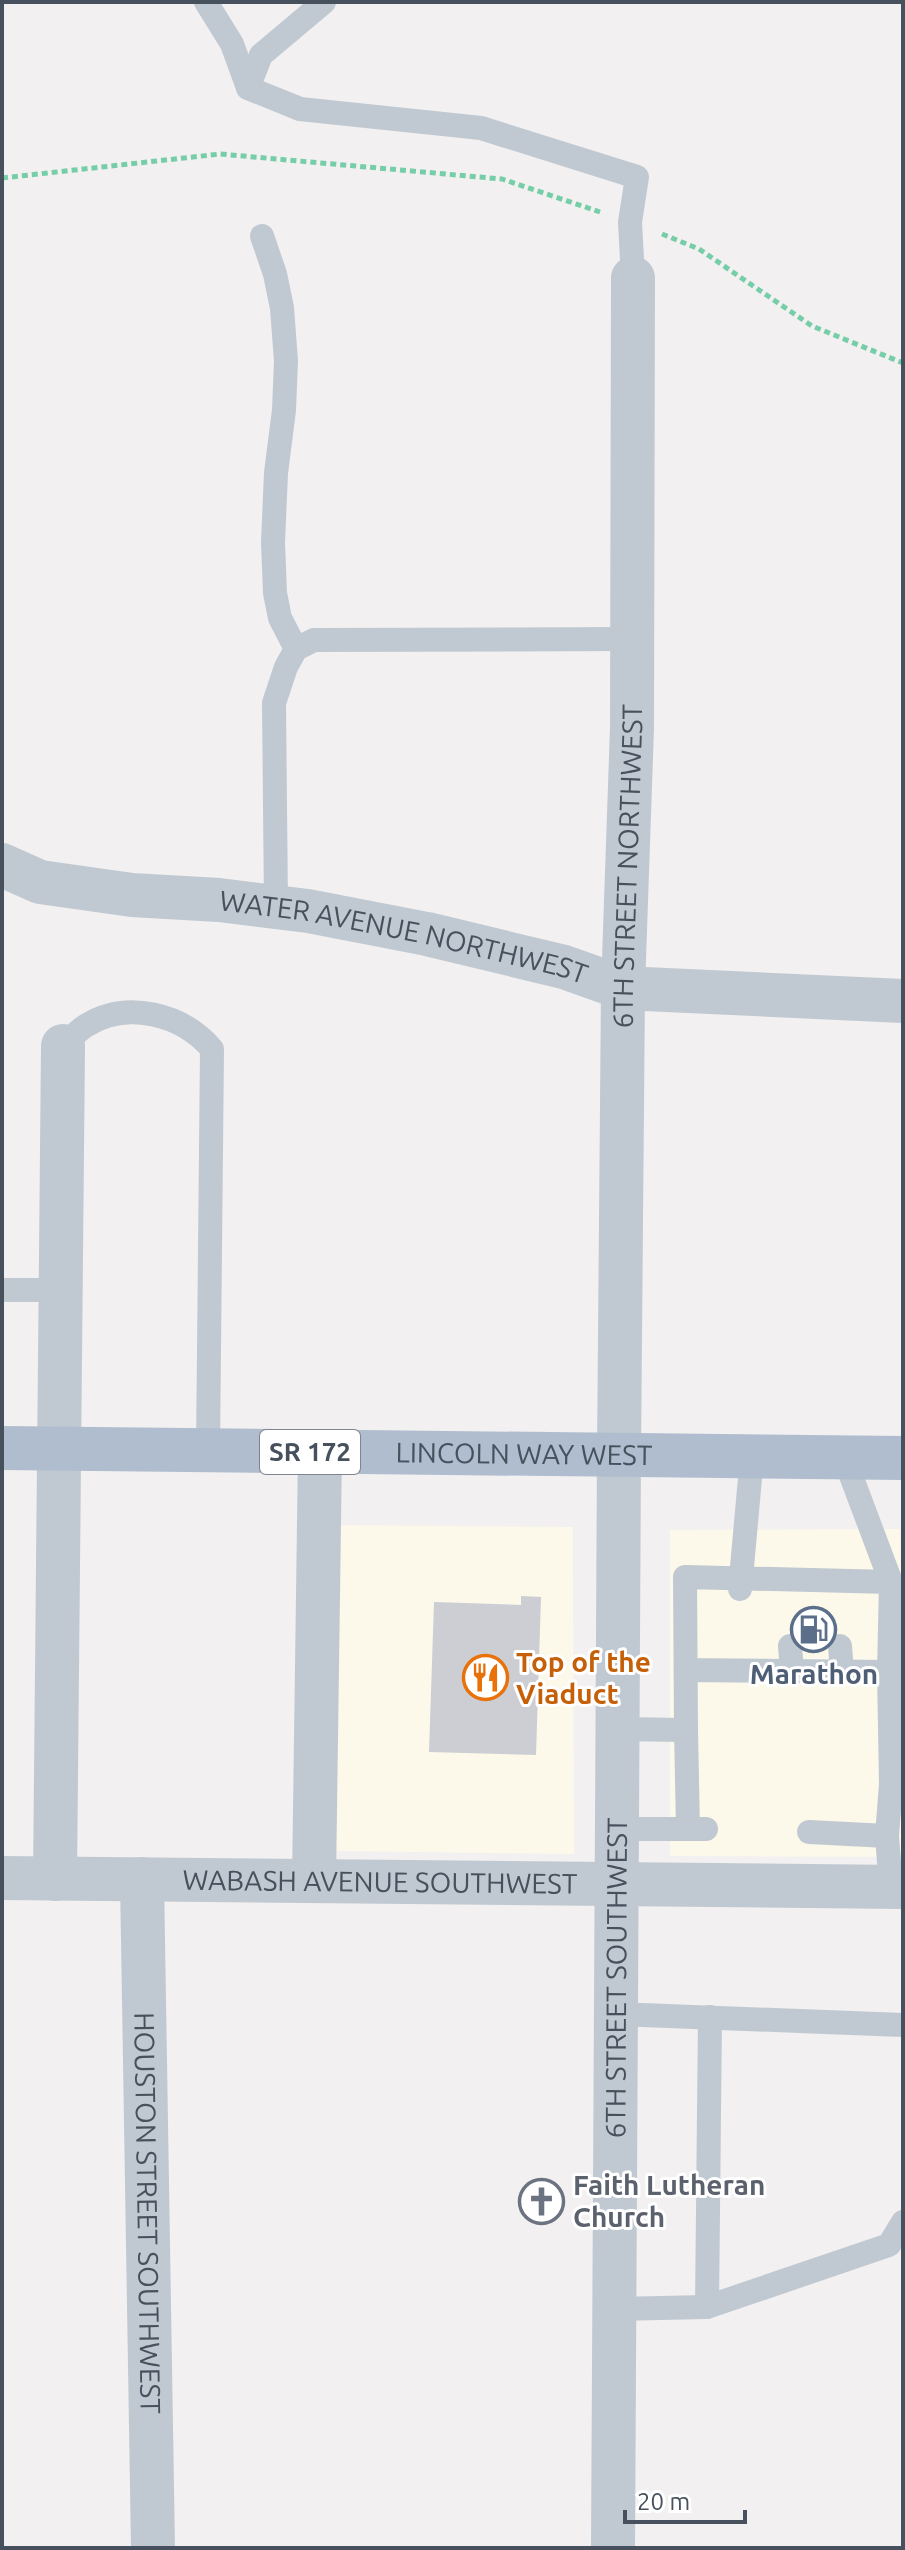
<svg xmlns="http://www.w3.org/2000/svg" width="905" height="2550" font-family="Ubuntu,sans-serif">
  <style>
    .commercial { fill: #fcf8ea }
    .building { fill: #ccced4 }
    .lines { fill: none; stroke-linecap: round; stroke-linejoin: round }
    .path { stroke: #76cea9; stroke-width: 5; stroke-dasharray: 6 4; stroke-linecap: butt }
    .lane { stroke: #c0c9d1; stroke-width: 24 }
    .street { stroke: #c0c9d1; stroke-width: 44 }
    .primary { stroke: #afbdce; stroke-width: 44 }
    .labels { text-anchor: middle; stroke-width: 6; stroke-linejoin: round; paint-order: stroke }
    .shield { fill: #fff; stroke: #7e858e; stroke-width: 2 }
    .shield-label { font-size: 26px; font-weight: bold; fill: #47515d }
    .street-label { font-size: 28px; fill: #47515d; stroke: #fff }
    .food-label { font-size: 28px; font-weight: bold; fill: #c56008; stroke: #fff; text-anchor: start }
    .service-label { font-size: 28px; font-weight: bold; fill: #4e5e75; stroke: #fff }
    .worship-label { font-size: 28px; font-weight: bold; fill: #5b616d; stroke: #fff; text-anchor: start }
  </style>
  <rect width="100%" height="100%" fill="#f2f0f0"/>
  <g class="commercial">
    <polygon points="338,1525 573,1527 574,1854 333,1851"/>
    <polygon points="900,1529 903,1857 670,1856 670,1530"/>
  </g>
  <polygon class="building" points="521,1596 541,1597 536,1755 429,1752 434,1602 521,1605"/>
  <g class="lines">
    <g class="path">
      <polyline points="2,178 220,154 502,179 600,212"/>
      <polyline points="662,234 699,249 812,326 903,363"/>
    </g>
    <g class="lane">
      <polyline points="206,2 232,44 248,88"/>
      <polyline points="324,2 261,55 248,88 300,109 481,128 637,177 630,222 633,278"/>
      <polyline points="262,236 275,274 282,308 286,361 284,410 276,473 273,542 275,593 280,618 296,649"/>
      <polyline points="276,907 274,703 286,667 296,649 314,640 632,639"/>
      <path d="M63 1046C71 1039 78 1030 87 1025 127 1000 182 1014 212 1049L208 1451"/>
      <polyline points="2,1290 61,1290"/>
      <polyline points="844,1457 891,1582"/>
      <polyline points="740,1589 752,1456"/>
      <polyline points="790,1646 792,1672"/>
      <polyline points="840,1646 842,1672"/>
      <polyline points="617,1729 686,1730 685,1577 891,1582 889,1672 686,1670"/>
      <polyline points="686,1730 688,1829"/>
      <polyline points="617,1829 706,1829"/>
      <polyline points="809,1832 887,1836 891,1784 889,1672"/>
      <polyline points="887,1836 891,1887"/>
      <polyline points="616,2014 903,2025"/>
      <polyline points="707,2307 710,2017"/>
      <polyline points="615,2309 707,2307 889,2245 903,2222"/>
    </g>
    <g class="street">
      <path id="s1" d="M2 865 40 882 132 895 219 900 308 911 427 934 564 967 623 988 903 1001"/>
      <path id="s2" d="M2 1878 903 1887"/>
      <polyline points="55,1879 63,1046"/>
      <path id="s3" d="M142 1879 153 2548"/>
      <polyline points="314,1881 320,1452"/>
      <path id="s4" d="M613 2548 619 1455 623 988 632 728 633 278"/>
    </g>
    <path class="primary" id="s5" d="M2 1448 903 1458"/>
  </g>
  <defs>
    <symbol id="fuel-ring" viewBox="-11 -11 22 22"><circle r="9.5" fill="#fff" stroke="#5c6f8a" stroke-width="1.5"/><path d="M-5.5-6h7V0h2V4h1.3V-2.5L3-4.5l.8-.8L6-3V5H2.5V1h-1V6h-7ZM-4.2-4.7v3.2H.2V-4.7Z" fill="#5c6f8a"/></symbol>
    <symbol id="restaurant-ring" viewBox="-11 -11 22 22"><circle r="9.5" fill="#fff" stroke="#e8710a" stroke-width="1.5"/><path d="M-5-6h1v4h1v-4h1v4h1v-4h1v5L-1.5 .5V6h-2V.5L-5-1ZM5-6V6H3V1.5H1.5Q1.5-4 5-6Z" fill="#e8710a"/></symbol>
    <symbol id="church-ring" viewBox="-11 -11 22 22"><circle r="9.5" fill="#fff" stroke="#6b7280" stroke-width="1.5"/><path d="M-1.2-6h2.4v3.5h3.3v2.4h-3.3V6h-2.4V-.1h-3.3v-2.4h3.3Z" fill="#6b7280"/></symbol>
  </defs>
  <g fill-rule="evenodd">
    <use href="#fuel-ring" x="788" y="1604" width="51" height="51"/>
    <use href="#restaurant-ring" x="460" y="1652" width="51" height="51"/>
    <use href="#church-ring" x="516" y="2176" width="51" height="51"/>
  </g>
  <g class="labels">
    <rect class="shield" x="260" y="1430" width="100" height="44" rx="6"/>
    <g class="shield-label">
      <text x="310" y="1461">SR 172</text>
    </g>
    <g class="street-label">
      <text dy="10" stroke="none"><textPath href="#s4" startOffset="1682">6TH STREET NORTHWEST</textPath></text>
      <text dy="10" stroke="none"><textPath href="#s1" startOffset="410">WATER AVENUE NORTHWEST</textPath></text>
      <text dy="10" stroke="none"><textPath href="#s5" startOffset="522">LINCOLN WAY WEST</textPath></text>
      <text dy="10" stroke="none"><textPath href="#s2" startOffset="378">WABASH AVENUE SOUTHWEST</textPath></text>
      <text dy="10" stroke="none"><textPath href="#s4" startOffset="570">6TH STREET SOUTHWEST</textPath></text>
      <text dy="10" stroke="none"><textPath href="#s3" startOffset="334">HOUSTON STREET SOUTHWEST</textPath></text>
    </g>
    <g class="food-label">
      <text x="516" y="1672">Top of the<tspan x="516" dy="32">Viaduct</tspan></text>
    </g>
    <g class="service-label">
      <text x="814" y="1684">Marathon</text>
    </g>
    <g class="worship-label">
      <text x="573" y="2195">Faith Lutheran<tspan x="573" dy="32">Church</tspan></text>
    </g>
  </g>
  <rect width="905" height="2550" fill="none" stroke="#47515d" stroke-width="8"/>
  <path d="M625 2510v12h120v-12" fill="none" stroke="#47515d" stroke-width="4"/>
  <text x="637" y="2510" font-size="24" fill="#47515d" stroke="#ffffff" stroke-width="6" paint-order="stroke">20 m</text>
</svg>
